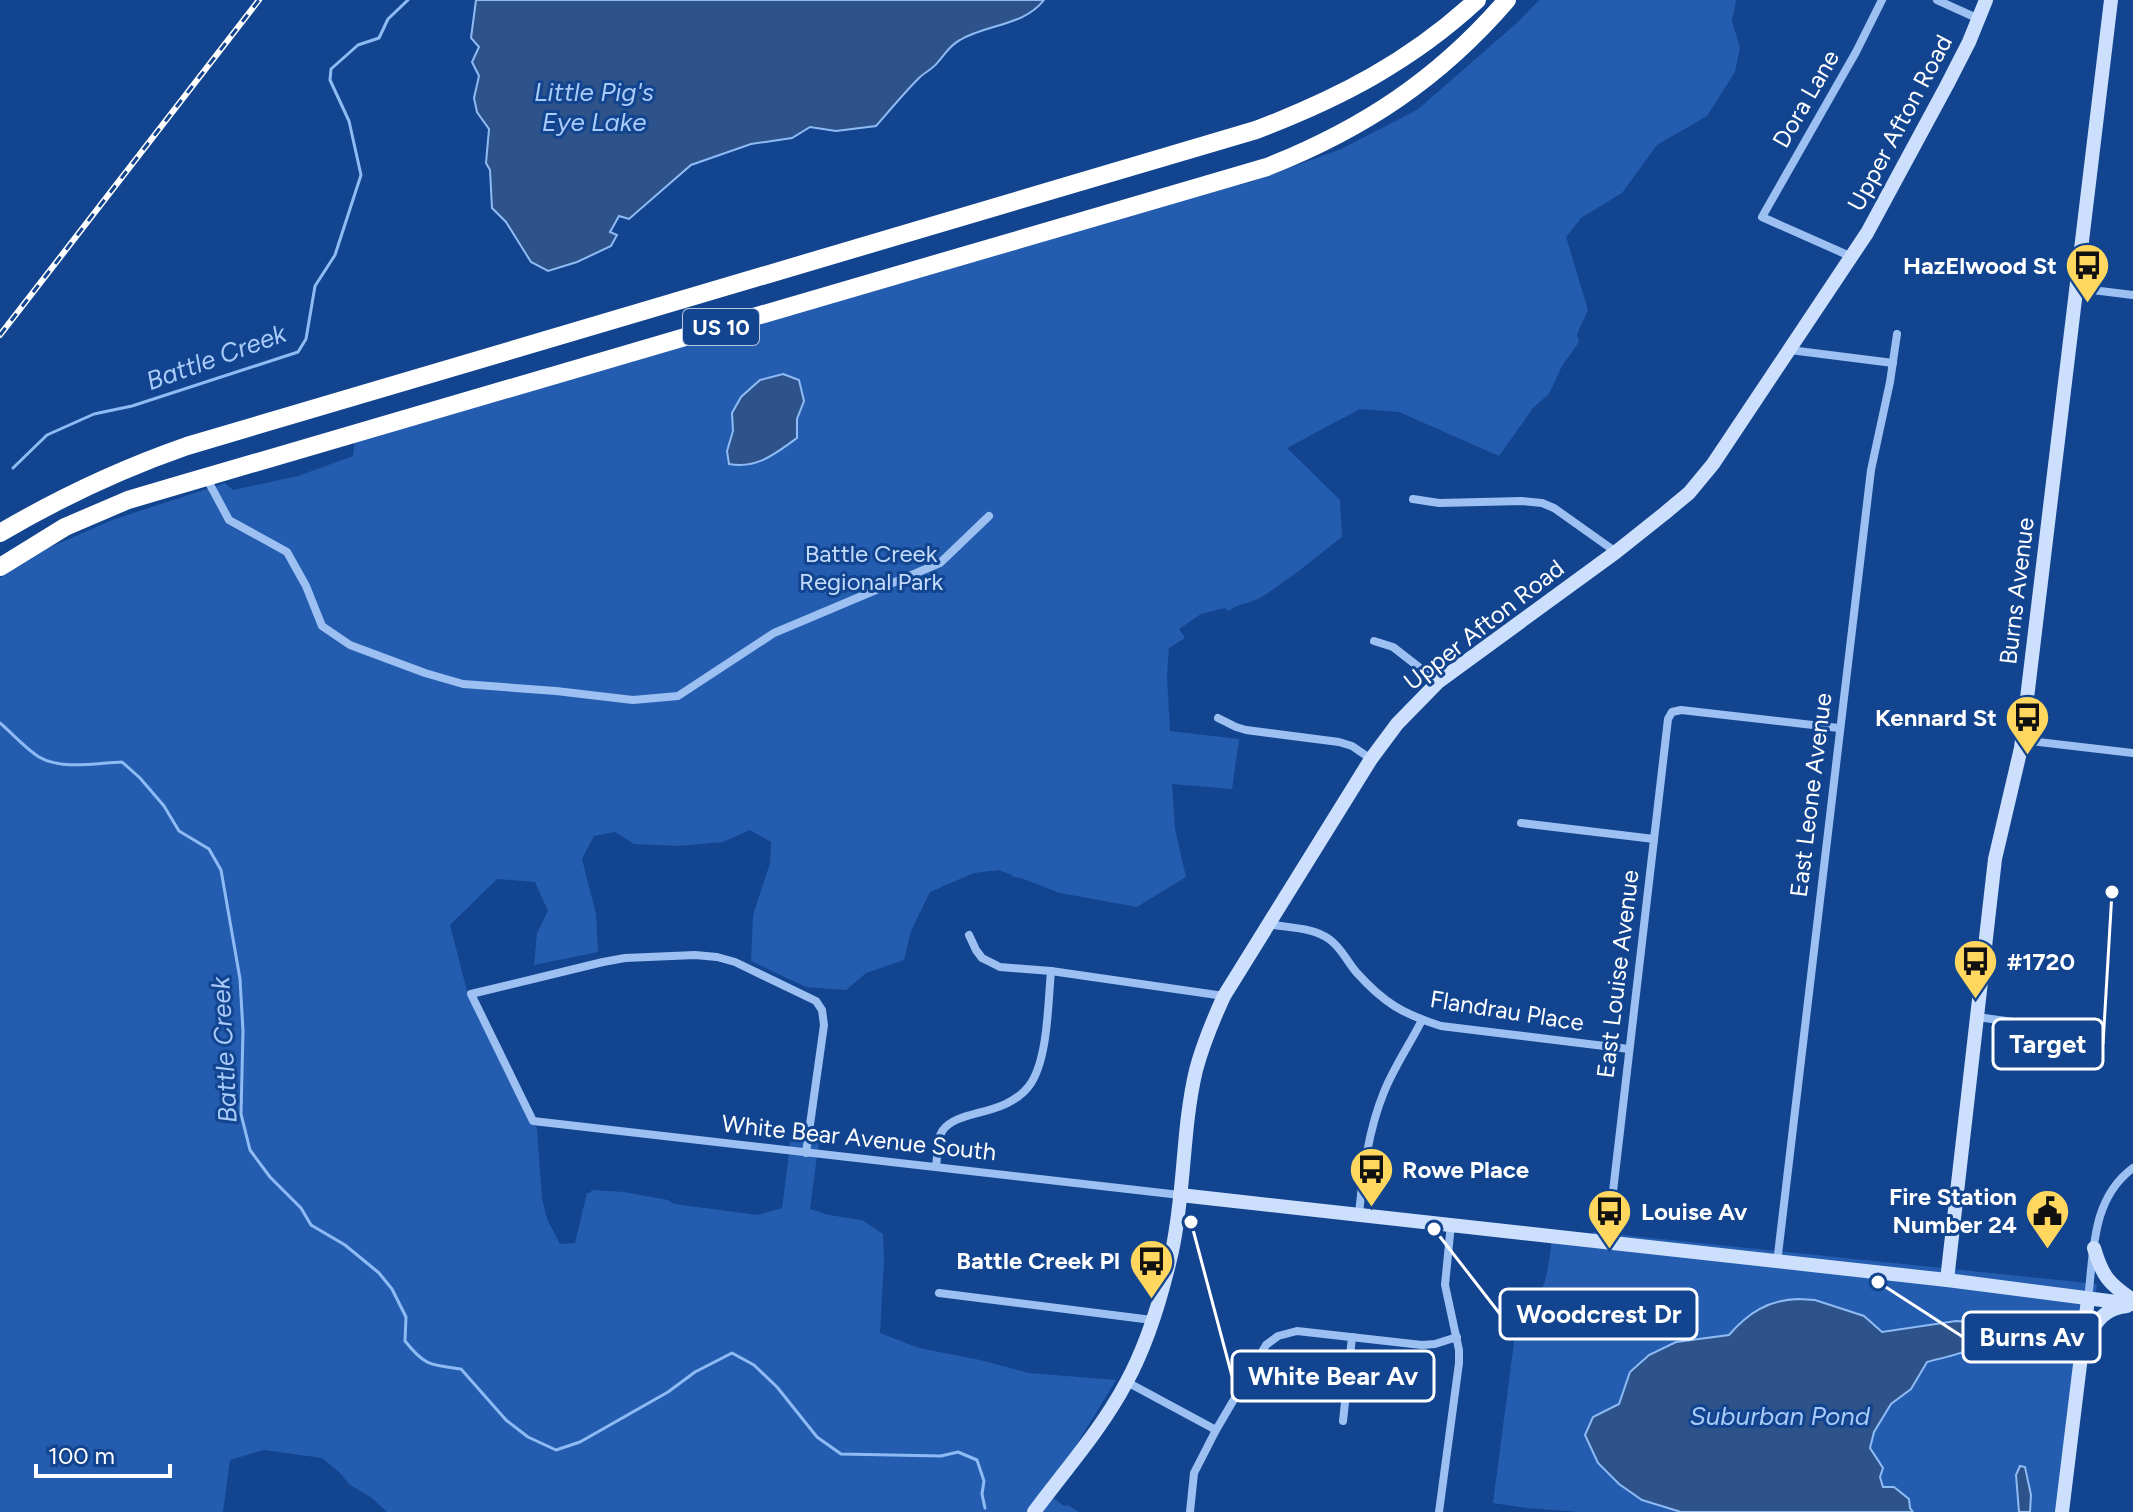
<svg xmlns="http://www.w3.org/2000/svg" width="2133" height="1512" font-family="Figtree,sans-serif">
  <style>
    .green { fill: #245daf }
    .water { fill: #2e538b; stroke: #8fbbf5; stroke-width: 2 }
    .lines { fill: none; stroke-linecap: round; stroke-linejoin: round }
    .stream { stroke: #8fbbf5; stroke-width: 3 }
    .street { stroke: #9dc0f2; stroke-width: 8 }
    .secondary { stroke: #ccdffc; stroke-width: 14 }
    .highway { stroke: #fff; stroke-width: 18 }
    .rail-casing { stroke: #fff; stroke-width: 6 }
    .rail { stroke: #12448f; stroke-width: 3; stroke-dasharray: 9; stroke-linecap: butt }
    .labels { text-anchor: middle; stroke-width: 6; stroke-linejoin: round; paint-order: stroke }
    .shield { fill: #12448f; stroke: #b8c7dd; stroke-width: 2 }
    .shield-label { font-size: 22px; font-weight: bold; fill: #fff }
    .street-label { font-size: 24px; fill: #fff; stroke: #12448f }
    .poi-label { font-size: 24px; font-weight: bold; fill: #fff; stroke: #12448f; text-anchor: end }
    .park-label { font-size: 24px; fill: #c4dcfc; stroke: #12448f }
    .water-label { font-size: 26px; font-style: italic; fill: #a9cbf9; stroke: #12448f }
    .leader { fill: none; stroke: #fff; stroke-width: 3 }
    .callout-dot { fill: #fff; stroke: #12448f; stroke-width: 3 }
    .callout { fill: #12448f; stroke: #fff; stroke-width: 3 }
    .callout-label { font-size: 26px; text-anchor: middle; font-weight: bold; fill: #fff }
  </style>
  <rect width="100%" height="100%" fill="#12448f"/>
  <g class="green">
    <path d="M1539 0H1736L1732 21 1740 48 1735 72 1707 116 1657 145 1622 193 1581 218 1566 237 1588 310 1577 334 1579 342 1562 366 1549 394 1533 408 1499 456 1399 412 1360 409 1287 448 1340 500 1342 537C1315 558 1288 581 1258 599 1248 604 1238 603 1229 611L1225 608 1201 614 1179 629 1185 638 1169 648 1167 676 1170 731 1239 739 1232 789 1172 784 1175 829 1186 877 1137 907 1060 893 1021 878 1012 877V875L999 870 974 873 930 892 911 931 904 960 866 973 846 990 806 987 751 961 753 915 770 863 771 842 750 830 723 842 679 846 634 844 615 832 594 836 582 859 596 914 598 952 534 965 537 933 548 911 535 882 497 879 450 925 467 991 471 995 537 1129 542 1199 547 1219 560 1244 575 1243 587 1193H590L592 1190 624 1192 668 1200 674 1204 758 1215 782 1208 791 1137 819 1141 810 1209 829 1215 862 1220 883 1234 884 1262 880 1333 919 1348 980 1360 1029 1373 1116 1380 1047 1493 1064 1506 1068 1505 1079 1512H387L372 1498 350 1485 338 1471 322 1458 264 1450 230 1460 223 1512H0V578L37 553 112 520 225 483 233 490 298 476 353 456 356 430 971 252 1251 182 1341 149 1417 110 1518 22Z"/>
    <path d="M1593 1232 2097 1284 2066 1512H1579L1526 1508 1493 1503 1519 1304 1535 1306C1547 1283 1549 1263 1552 1238L1591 1242Z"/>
  </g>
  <g class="water">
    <path d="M476 0H1044C1024 26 987 24 960 40 949 46 946 53 938 62 933 69 925 72 919 78 904 93 890 110 876 126L836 131 810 127 792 138 751 144 691 165 629 219 619 216 610 232 617 235 611 246 577 262 548 271 531 262 506 222 492 208 490 170 486 163 489 129 477 112 474 98 479 76 472 62 479 47 471 38Z"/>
    <path d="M783 374 799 380 804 401 797 419V438C775 454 757 469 729 464L727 451 733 431 732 413 741 397 760 380Z"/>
    <path d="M1798 1299 1815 1300 1864 1316 1882 1332 1956 1321 1970 1322 1991 1329C1980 1353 1951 1355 1927 1362L1911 1389 1891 1404 1874 1432 1870 1448 1883 1468 1880 1477 1883 1487H1894L1909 1499 1910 1508 1913 1512H1681L1642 1500 1619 1484 1598 1463 1585 1435 1593 1417 1619 1404 1630 1372 1649 1355 1676 1342 1729 1335C1748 1313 1768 1300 1798 1299Z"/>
    <polygon points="2020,1466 2025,1467 2031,1495 2030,1512 2019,1512 2016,1475"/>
  </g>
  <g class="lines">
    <g class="stream">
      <polyline points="13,468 47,435 94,414 132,406 298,352 306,339 315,286 335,255 361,175 349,121 330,80 331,69 358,45 379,38 388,19 408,0"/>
      <path d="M0 723C13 734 25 748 39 757 61 770 96 763 122 762L140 778 164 806 179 831 209 849 221 870 240 979 243 1031 241 1114 250 1150 270 1177 301 1208 311 1225 345 1245 379 1273 392 1289 406 1317 405 1341C425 1366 430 1365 461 1369L506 1420 528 1437 556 1450 580 1442 668 1392 695 1372 732 1353 754 1365 777 1387 817 1437 841 1454 941 1456 958 1452 977 1460 984 1481 982 1494 985 1508"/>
    </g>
    <g class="street">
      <polyline points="1937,0 1979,19"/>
      <polyline points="1852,257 1762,217 1856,52 1882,0"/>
      <polyline points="2076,288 2133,295"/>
      <polyline points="1790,350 1893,363"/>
      <polyline points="207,479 229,520 287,552 306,586 322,626 350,645 425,673 463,684 556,691 633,700 678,696 774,633 940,563 989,516"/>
      <polyline points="1413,499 1439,503 1522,501 1542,503 1554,508 1616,552"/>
      <polyline points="1374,641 1393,647 1438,682"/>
      <polyline points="1218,718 1236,727 1246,730 1339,742 1352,746 1371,759"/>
      <polyline points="2022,740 2133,753"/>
      <polyline points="1521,823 1654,839"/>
      <path d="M1268 924C1288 928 1313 927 1329 939 1342 948 1347 962 1357 973 1384 1003 1403 1014 1441 1026L1629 1049"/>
      <polyline points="969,935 976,950 982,958 1000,967 1051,971 1224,996"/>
      <polyline points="1977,1017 2043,1026"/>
      <path d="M806 1153 824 1025 822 1010 816 1001 735 962 717 957 695 955 625 958 603 962 471 994 533 1121C749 1146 965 1169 1180 1195"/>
      <path d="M936 1166C938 1155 936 1139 943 1130 958 1109 1005 1117 1029 1086 1048 1061 1048 1003 1051 971"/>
      <path d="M1359 1214C1363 1173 1368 1131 1384 1092 1394 1067 1410 1044 1422 1020"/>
      <polyline points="1607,1243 1668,719 1672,712 1681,710 1839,728"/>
      <polyline points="1777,1263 1871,470 1890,382 1897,334"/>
      <polyline points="939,1293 1152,1320"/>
      <path d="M2088 1299C2094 1252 2091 1199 2133 1168"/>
      <polyline points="1127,1382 1216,1430"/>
      <polyline points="1343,1421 1352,1337"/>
      <polyline points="1190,1512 1194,1473 1216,1430 1266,1345 1278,1336 1297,1331 1422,1345 1435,1344 1457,1337"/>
      <polyline points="1439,1512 1459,1363 1459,1350 1445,1285 1451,1224"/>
    </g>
    <g class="secondary">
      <polyline points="1180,1195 1947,1280 2133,1304"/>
      <path d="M2094 1248C2102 1276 2109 1284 2133 1300"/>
      <polyline points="1947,1280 1995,859 2021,748 2111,0"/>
      <path d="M2087 1339C2096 1321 2105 1308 2127 1306"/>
      <path d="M1034 1512C1065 1470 1101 1430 1126 1383 1148 1343 1162 1295 1172 1251 1185 1192 1182 1129 1196 1070 1203 1044 1213 1020 1224 996L1371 759 1397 724 1438 682 1616 552 1665 513 1689 493 1713 464 1867 233 1947 85 1969 42 1986 0"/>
      <polyline points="2062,1512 2088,1299"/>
    </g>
    <g class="highway">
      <path d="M0 533C61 497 121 469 187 446L1256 130C1340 98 1411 61 1477 0"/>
      <path d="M0 567 65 527 128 500 172 487 1267 167C1363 129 1439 79 1507 0"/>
    </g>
    <defs>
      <polyline id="rail" points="0,335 259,0"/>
    </defs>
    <use href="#rail" class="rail-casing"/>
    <use href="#rail" class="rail"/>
  </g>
  <defs>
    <symbol id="bus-pin" viewBox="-11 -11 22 30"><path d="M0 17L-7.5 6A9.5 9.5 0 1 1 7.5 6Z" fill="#ffd75e" stroke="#12448f"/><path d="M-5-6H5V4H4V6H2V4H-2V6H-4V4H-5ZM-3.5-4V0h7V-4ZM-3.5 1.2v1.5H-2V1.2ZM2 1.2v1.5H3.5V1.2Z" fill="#111"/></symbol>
    <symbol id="civic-pin" viewBox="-11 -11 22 30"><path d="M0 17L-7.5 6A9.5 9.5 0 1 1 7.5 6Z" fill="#ffd75e" stroke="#12448f"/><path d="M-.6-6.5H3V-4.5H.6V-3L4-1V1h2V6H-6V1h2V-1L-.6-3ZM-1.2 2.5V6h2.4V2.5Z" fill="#111"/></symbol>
  </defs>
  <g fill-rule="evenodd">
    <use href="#bus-pin" x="2062" y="240" width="51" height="69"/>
    <use href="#bus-pin" x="2002" y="692" width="51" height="69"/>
    <use href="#bus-pin" x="1950" y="936" width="51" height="69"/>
    <use href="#bus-pin" x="1346" y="1144" width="51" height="69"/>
    <use href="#civic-pin" x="2022" y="1186" width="51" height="69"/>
    <use href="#bus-pin" x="1584" y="1186" width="51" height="69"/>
    <use href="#bus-pin" x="1126" y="1236" width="51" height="69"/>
  </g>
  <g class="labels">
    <rect class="shield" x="683" y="309" width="76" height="36" rx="6"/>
    <g class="shield-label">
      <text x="721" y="335">US 10</text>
    </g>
    <g class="street-label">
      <text transform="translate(1806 99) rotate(-60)" y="8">Dora Lane</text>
      <text transform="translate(1900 123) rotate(-62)" y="8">Upper Afton Road</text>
      <text transform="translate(2017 591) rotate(-83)" y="8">Burns Avenue</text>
      <text transform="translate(1484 625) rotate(-38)" y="8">Upper Afton Road</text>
      <text transform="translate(1811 795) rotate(-83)" y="8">East Leone Avenue</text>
      <text transform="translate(1618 974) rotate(-83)" y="8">East Louise Avenue</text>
      <text transform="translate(1507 1011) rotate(9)" y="8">Flandrau Place</text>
      <text transform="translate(859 1138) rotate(6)" y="8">White Bear Avenue South</text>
    </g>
    <g class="poi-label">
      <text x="2057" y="274">HazElwood St</text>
      <text x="1997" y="726">Kennard St</text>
      <text x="2007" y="970" text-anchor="start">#1720</text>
      <text x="1402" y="1178" text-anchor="start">Rowe Place</text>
      <text x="2017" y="1205">Fire Station<tspan x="2017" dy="28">Number 24</tspan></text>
      <text x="1641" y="1220" text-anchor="start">Louise Av</text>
      <text x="1120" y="1269">Battle Creek Pl</text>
    </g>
    <g class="park-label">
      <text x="871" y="562">Battle Creek<tspan x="871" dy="28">Regional Park</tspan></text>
    </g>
    <g class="water-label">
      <text x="594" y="101">Little Pig's<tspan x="594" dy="30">Eye Lake</tspan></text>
      <text transform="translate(216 357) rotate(-20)" y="9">Battle Creek</text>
      <text transform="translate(224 1050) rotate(-93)" y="9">Battle Creek</text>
      <text x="1780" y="1425">Suburban Pond</text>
    </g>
  </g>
  <path class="leader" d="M2112 892L2103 1044M1434 1229L1500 1314M1878 1282L1963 1337M1191 1222L1232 1376"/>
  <g class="callout-dot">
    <circle cx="2112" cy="892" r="8"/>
    <circle cx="1434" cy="1229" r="8"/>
    <circle cx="1878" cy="1282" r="8"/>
    <circle cx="1191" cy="1222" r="8"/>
  </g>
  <g class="callout">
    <rect x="1993" y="1019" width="110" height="50" rx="8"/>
    <rect x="1500" y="1289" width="197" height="50" rx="8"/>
    <rect x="1963" y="1312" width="137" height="50" rx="8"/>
    <rect x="1232" y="1351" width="202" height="50" rx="8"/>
  </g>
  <g class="callout-label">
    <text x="2048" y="1053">Target</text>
    <text x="1599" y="1323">Woodcrest Dr</text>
    <text x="2032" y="1346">Burns Av</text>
    <text x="1333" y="1385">White Bear Av</text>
  </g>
  <path d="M36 1464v12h134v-12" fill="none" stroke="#ffffff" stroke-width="4"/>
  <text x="48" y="1464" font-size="24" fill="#ffffff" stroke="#12448f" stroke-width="6" paint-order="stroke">100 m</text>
</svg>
